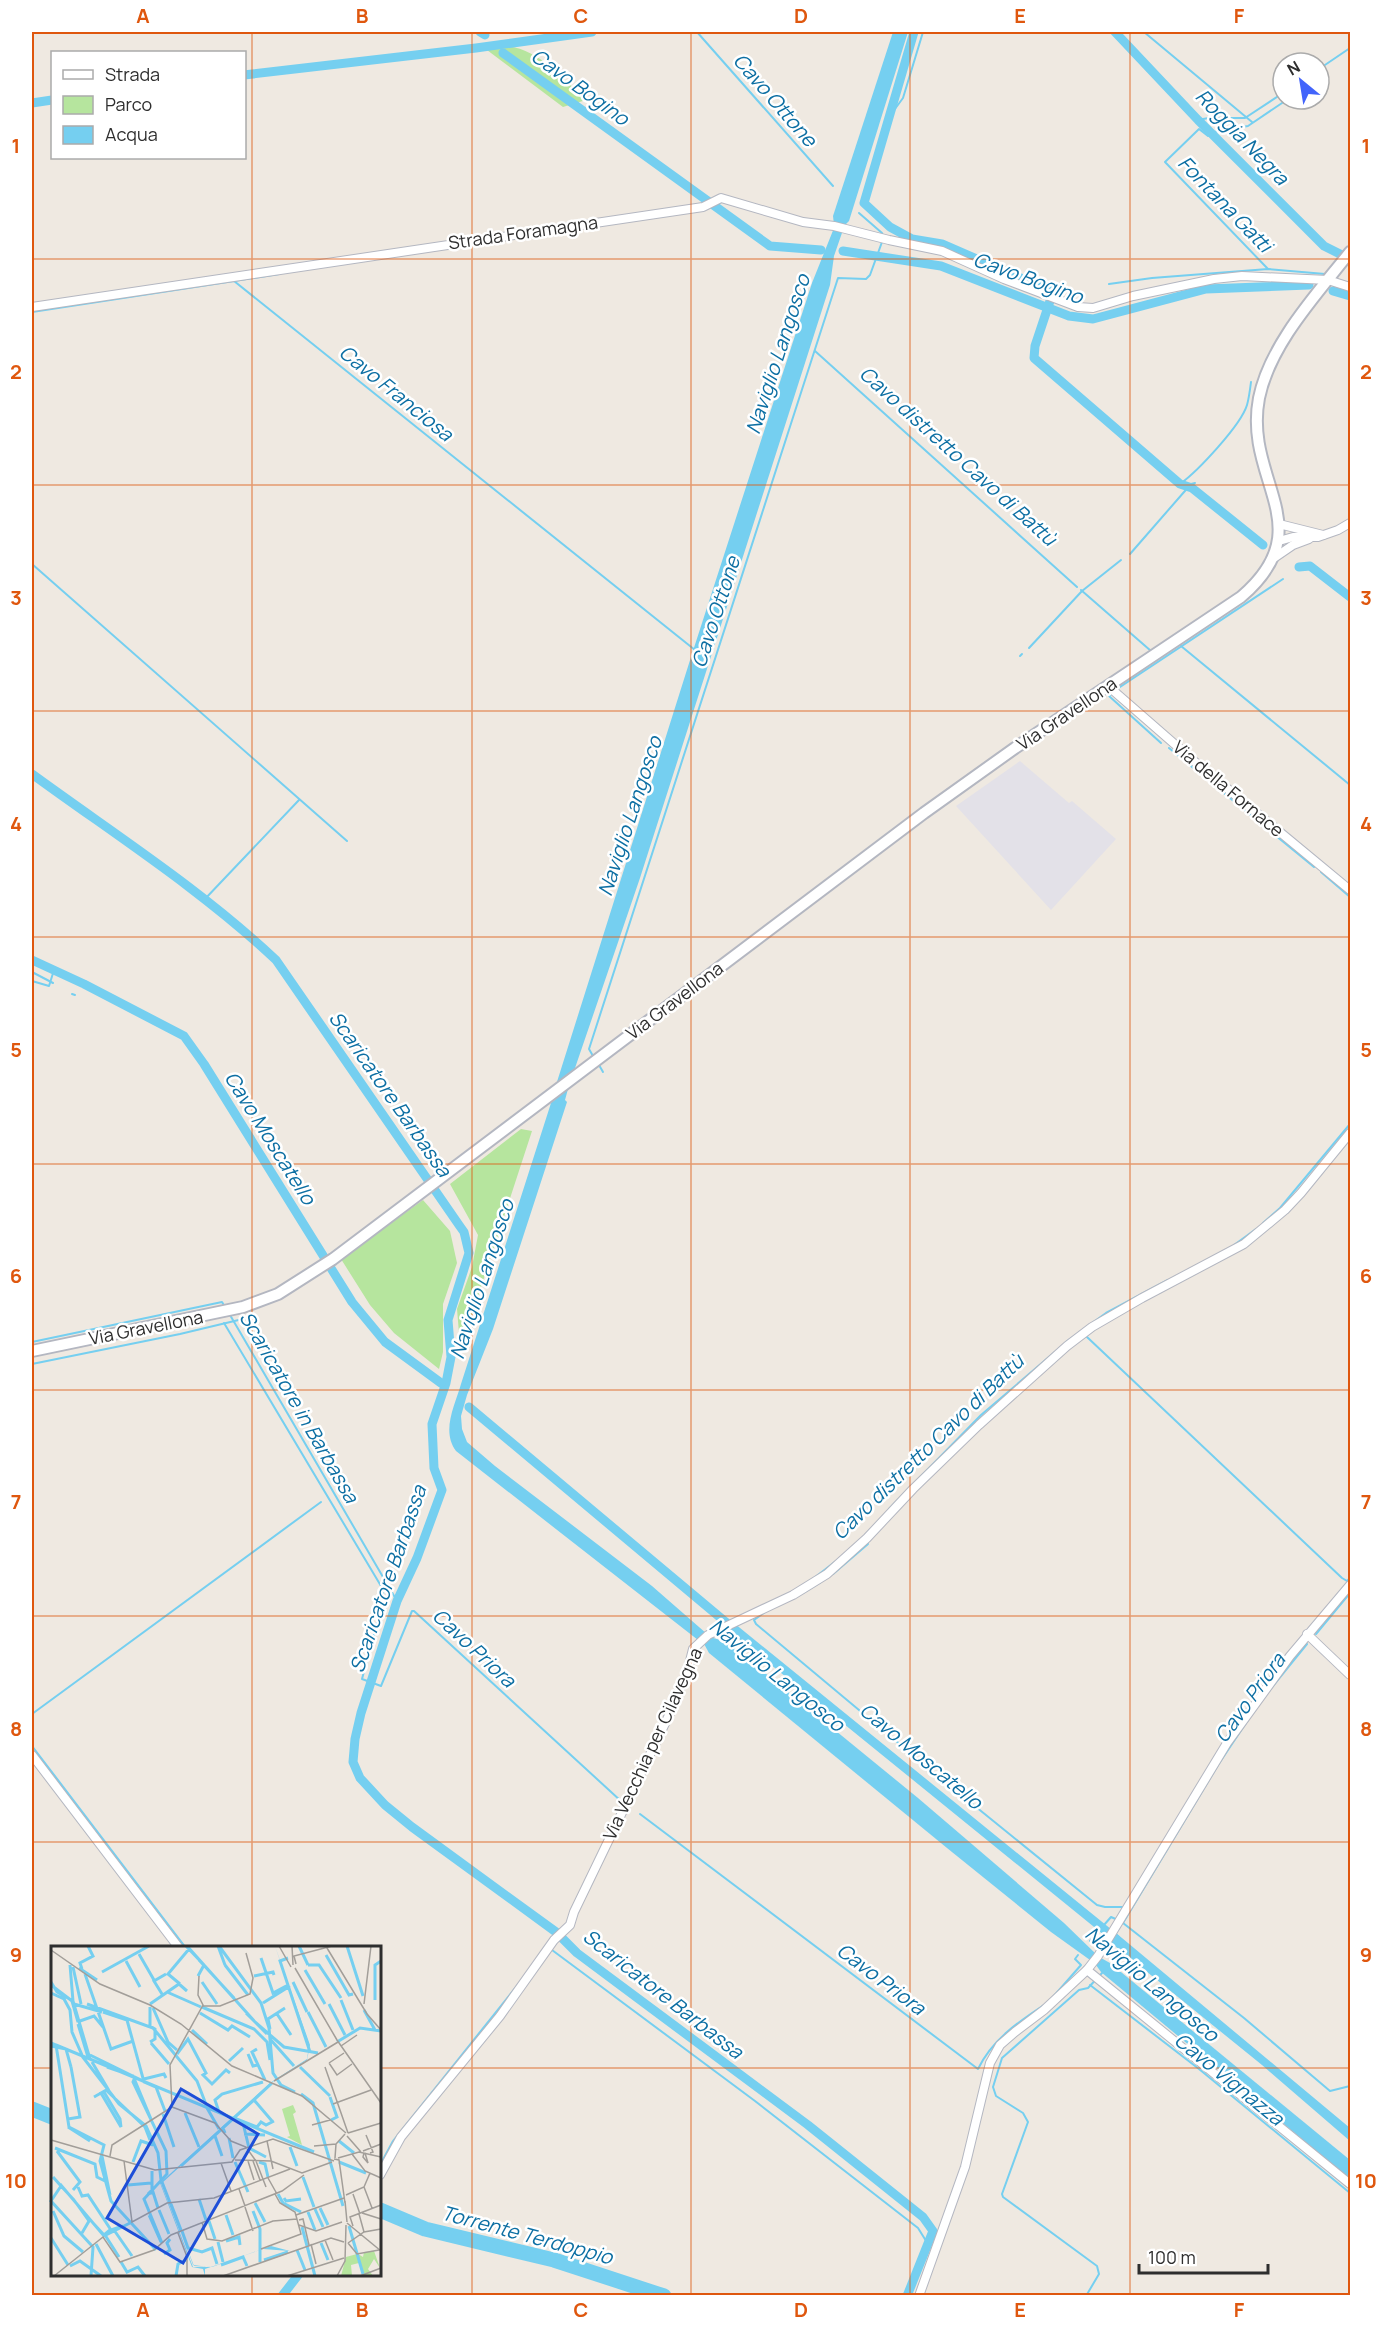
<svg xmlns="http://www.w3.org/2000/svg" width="1382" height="2327" font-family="Manrope,sans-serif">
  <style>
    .industrial { fill: #e3e1e8 }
    .green { fill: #b6e59e }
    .water { fill: #75cff0 }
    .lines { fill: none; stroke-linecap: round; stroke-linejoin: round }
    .stream { stroke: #75cff0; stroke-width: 2 }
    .canal { stroke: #75cff0; stroke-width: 9 }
    .river { stroke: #75cff0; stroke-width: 15 }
    .minor-casing { stroke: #b4b7c1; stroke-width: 10 }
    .secondary-casing { stroke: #b4b7c1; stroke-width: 14 }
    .minor { stroke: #fff; stroke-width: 8 }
    .secondary { stroke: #fff; stroke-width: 10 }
    .grid { fill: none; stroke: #df570e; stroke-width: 1.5; stroke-opacity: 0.55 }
    .labels { text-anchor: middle; stroke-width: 5; stroke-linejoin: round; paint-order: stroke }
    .street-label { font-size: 18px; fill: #2e2e2e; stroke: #fff }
    .water-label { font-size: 20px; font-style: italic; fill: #0d6fa3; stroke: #fff }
    .inset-river { fill: none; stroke: #75cff0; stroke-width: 3 }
    .inset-road { fill: none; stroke: #a29e99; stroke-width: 1.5 }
    .view { fill: #1d4ed8; fill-opacity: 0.15; stroke: #1d4ed8; stroke-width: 3 }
    .inset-edge { fill: none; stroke: #2e2e2e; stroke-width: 3 }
    .neatline { fill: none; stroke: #df570e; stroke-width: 2 }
    .grid-label { font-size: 20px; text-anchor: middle; font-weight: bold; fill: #df570e }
  </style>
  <rect width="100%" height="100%" fill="#efe9e1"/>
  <polygon class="industrial" points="1020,761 1069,803 1072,801 1116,839 1051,910 956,806"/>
  <g class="green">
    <path d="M508 46C541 51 562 78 586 100L563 107 487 50Z"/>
    <polygon points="521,1129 532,1131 465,1336 459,1333 457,1309 472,1267 478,1235 450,1184"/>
    <polygon points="423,1200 450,1231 457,1263 443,1304 443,1352 439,1369 394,1333 370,1305 341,1259"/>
  </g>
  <g class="water">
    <polygon points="893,32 908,32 849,221 843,227 834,225 833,216"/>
    <polygon points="834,228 843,230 834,256 830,285 640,878 574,1071 556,1085 691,657 812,283"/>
    <path d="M568 1089 565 1100 567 1102 493 1329 467 1395 461 1416 462 1429 467 1442 495 1466 652 1586 707 1634 698 1640 456 1451C441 1431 455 1405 461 1384L551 1103Z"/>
    <polygon points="710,1637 727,1642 918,1798 1064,1923 1096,1954 1090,1960 1051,1932 947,1848 709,1653 703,1642"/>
    <polygon points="1116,1933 1350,2128 1350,2141 1262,2065 1110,1942"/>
    <polygon points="1101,1958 1110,1963 1350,2160 1350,2179 1101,1972 1096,1965"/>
  </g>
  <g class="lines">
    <g class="stream">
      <polyline points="697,32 833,186"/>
      <polyline points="1144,32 1252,122"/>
      <polyline points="1319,69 1350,48"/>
      <polyline points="889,117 903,98 923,32"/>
      <polyline points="1197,120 1209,118 1245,118 1283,93"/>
      <polyline points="859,213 882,233 883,236"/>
      <polyline points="1268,269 1165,162 1199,129 1208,136 1214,132 1248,126 1288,99"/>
      <polyline points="234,281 279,274"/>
      <polyline points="1109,284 1152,278 1268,269 1325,274"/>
      <polyline points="32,312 234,281 695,650"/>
      <polyline points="815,351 1077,587"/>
      <path d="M1180 484C1198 471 1241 425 1247 405 1249 398 1250 390 1251 382"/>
      <polyline points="1130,554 1191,484 1195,483"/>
      <polyline points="32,564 347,841"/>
      <polyline points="1081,590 1151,651"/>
      <polyline points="1181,646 1350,785"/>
      <polyline points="1029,648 1082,591 1121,560"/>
      <polyline points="1020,656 1022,654"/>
      <polyline points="1117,689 1283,579"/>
      <polyline points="1112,693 1109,696 1161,743"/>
      <polyline points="1169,748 1314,867"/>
      <polyline points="1321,872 1350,897"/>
      <polyline points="204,900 299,800"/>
      <polyline points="32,972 53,983"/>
      <polyline points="32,981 49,986 54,970"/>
      <polyline points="72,994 75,995"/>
      <polyline points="593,1056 589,1049 838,278 866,279 870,275 882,242"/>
      <polyline points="599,1065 603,1072"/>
      <polyline points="1263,1223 1280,1208 1350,1124"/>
      <polyline points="1234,1245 1256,1229"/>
      <polyline points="230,1315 397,1601"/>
      <polyline points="224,1323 381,1586 384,1597 362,1679 381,1686 412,1611 414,1611 622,1802"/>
      <polyline points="1087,1337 1342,1578 1347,1581 1350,1578"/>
      <polyline points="32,1342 222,1302 225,1307"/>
      <polyline points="1066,1342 1106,1313 1168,1280"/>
      <polyline points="32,1364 180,1334 247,1318"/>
      <polyline points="889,1509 981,1415 1062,1346"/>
      <polyline points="833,1574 868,1544 866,1542"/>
      <polyline points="814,1578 836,1561"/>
      <polyline points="803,1593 821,1582"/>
      <polyline points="765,1612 754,1620 756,1624 944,1781 1097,1905 1105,1907 1124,1907"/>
      <polyline points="1316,1634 1350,1593"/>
      <polyline points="1269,1691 1307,1644"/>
      <polyline points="32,1714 321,1502"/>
      <polyline points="32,1746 186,1948"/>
      <path d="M640 1814 978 2069C992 2040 1018 2022 1044 2005"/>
      <polyline points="1123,1923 1218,1765 1250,1717"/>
      <polyline points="1123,1923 1244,2018 1330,2091 1350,2086"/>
      <polyline points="1104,1925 1111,1917 1118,1920"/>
      <polyline points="1090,1941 1098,1932"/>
      <polyline points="552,1950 755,2101 918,2228 928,2244"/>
      <polyline points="1090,1985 1199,2069 1350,2193"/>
      <polyline points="1053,1997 1081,1965 1075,1959 1078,1955"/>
      <polyline points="380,2165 393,2141 520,1982"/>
      <polyline points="1086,2296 1099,2274 1097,2266 1003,2197 1002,2194 1028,2122 1023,2113 996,2096 993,2087 1002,2058 1079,1990 1088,1988 1102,1973"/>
    </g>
    <g class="canal">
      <polyline points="480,32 485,35"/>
      <polyline points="914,32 864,203 890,227 912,239 942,244 1053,292 1035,346 1034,358 1180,484 1192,488 1263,545"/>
      <polyline points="1115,32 1198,120 1324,246 1350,259"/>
      <polyline points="503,53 770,246 821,250"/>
      <polyline points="244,75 476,48 592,32"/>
      <polyline points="32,103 52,100"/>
      <polyline points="843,251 941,266 1069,316 1093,319 1206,289 1309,285"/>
      <polyline points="1333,291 1350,296"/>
      <polyline points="1299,567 1310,566 1350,597"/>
      <path d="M32 774C114 834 202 890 276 960L459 1225 464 1232 469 1253 448 1320 451 1357 446 1383 432 1424 434 1468 442 1490 417 1558 397 1601 361 1713 355 1739 353 1762 360 1778 385 1805 412 1827 556 1932 577 1953 808 2125 923 2217 933 2231 907 2296"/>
      <polyline points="32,960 84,984 184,1036 204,1064 352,1302 385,1342 441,1383"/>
      <polyline points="469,1407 728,1624 1116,1939"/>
      <polyline points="282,2296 299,2274"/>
    </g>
    <g class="river">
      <polyline points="32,2109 52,2117"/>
      <polyline points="380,2210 425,2229 554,2260 664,2296"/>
    </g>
    <defs>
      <g id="minor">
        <polyline points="32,307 703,207 721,198 803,222 834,226 889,240 942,251 1004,279 1078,307 1093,308 1133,296 1214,279 1242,276 1328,280 1350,287"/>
        <polyline points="1279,524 1323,535"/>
        <polyline points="1279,541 1293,537 1318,537 1338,530 1350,523"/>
        <polyline points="1274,558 1293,545 1309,539"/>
        <polyline points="1108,686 1194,761 1350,890"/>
        <polyline points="1307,1634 1350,1675"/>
        <polyline points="32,1755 179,1948"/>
        <polyline points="1087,1970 1350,2184"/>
        <polyline points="380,2175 401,2137 500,2016 554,1940 570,1925 574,1912 671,1711 688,1669 693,1649 708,1635 793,1595 827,1574 867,1538 913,1489 979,1425 1067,1346 1092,1327 1142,1298 1244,1244 1285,1210 1301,1193 1350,1133"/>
        <polyline points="919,2296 965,2167 990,2063 1000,2045 1015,2032 1044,2010 1087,1970 1098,1956 1227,1743 1290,1656 1350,1585"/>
      </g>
      <path id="secondary" d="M32 1351 243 1307 278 1294 333 1259 924 813 1015 748 1241 597C1323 527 1243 481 1259 398 1270 344 1317 294 1350 252"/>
    </defs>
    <use href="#minor" class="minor-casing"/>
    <use href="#secondary" class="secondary-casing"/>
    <use href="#minor" class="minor"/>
    <use href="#secondary" class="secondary"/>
  </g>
  <path class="grid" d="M252 32V1948M472 32V2296M691 32V2296M910 32V2296M1130 32V2296M32 259H1350M32 485H1350M32 711H1350M32 937H1350M32 1164H1350M32 1390H1350M32 1616H1350M32 1842H1350M32 2068H52M380 2068H1350M252 2274V2296"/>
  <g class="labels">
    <g class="street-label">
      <text transform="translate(523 233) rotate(-8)" y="6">Strada Foramagna</text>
      <text transform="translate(1067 714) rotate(-34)" y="6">Via Gravellona</text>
      <text transform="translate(1228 789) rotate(40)" y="6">Via della Fornace</text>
      <text transform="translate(675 1001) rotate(-37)" y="6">Via Gravellona</text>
      <text transform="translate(146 1328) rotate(-11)" y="6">Via Gravellona</text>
      <text transform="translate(653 1744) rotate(-65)" y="6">Via Vecchia per Cilavegna</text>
    </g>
    <g class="water-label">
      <text transform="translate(580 87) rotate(36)" y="7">Cavo Bogino</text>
      <text transform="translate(775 100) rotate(49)" y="7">Cavo Ottone</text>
      <text transform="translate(1242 137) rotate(46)" y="7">Roggia Negra</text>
      <text transform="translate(1225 204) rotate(46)" y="7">Fontana Gatti</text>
      <text transform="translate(1028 278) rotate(20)" y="7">Cavo Bogino</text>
      <text transform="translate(778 354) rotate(-72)" y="7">Naviglio Langosco</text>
      <text transform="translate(396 393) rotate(39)" y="7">Cavo Franciosa</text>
      <text transform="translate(958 456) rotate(42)" y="7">Cavo distretto Cavo di Battù</text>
      <text transform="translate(716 612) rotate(-72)" y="7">Cavo Ottone</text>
      <text transform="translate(630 816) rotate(-72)" y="7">Naviglio Langosco</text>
      <text transform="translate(390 1094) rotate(55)" y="7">Scaricatore Barbassa</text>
      <text transform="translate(270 1138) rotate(58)" y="7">Cavo Moscatello</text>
      <text transform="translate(482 1279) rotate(-72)" y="7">Naviglio Langosco</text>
      <text transform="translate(299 1407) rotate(60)" y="7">Scaricatore in Barbassa</text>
      <text transform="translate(928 1447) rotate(-44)" y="7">Cavo distretto Cavo di Battù</text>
      <text transform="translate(388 1579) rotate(-71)" y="7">Scaricatore Barbassa</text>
      <text transform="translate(474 1648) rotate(43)" y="7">Cavo Priora</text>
      <text transform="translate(777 1675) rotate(39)" y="7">Naviglio Langosco</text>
      <text transform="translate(1250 1698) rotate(-54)" y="7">Cavo Priora</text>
      <text transform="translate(921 1756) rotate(40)" y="7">Cavo Moscatello</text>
      <text transform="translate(881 1979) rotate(37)" y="7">Cavo Priora</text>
      <text transform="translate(1152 1984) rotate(40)" y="7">Naviglio Langosco</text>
      <text transform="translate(663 1994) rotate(38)" y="7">Scaricatore Barbassa</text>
      <text transform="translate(1229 2079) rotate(39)" y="7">Cavo Vignazza</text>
      <text transform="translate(527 2235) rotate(15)" y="7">Torrente Terdoppio</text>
    </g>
  </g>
  <g transform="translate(51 1946)">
    <rect width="330" height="330" fill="#efe9e1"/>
    <path d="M242 159 245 166 242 168 251 199 236 191 239 190 231 163ZM323 305 329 322 323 313 317 323 322 330H313L307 308 312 311 313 306ZM306 308 308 317 300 319 301 330H290L295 311Z" fill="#b6e59e"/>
    <path d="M224 0 259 99 256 114 220 137 110 238 142 321H158L142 319 130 286 143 320 161 321 220 300 239 305 212 303 154 323V330L152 323 141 321 109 237 219 137 256 113 258 100Z" fill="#75cff0"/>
    <path class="inset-river" d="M135 0 153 19 147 30M136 0 204 76 233 101 267 107M167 0 174 19M168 0 210 57 218 82 222 127 230 139 244 146M248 0 257 19M296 0 312 50M88 8 103 34M275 9 298 49 302 48M210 12 222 47 237 39M237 12 229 15 259 106M148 14 183 52M75 15 89 41M19 19 22 55M174 19 197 49M257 19H268L290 52M22 21 30 58M28 22 46 34M31 23 29 17 42 10 37 0M254 24 274 58M51 26 98 0M34 28 60 103 82 95M203 30 222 26 223 29M0 36 6 46 22 55 39 113M151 36 166 58M242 36 256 66M129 38 117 28 138 3M0 39 21 55 27 76M116 46 150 61M0 47 13 53 19 64 21 86 31 109M111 48 103 35 115 28M290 54 302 84M324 54V19L330 15M212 57 239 40M23 58 51 66M36 58 102 82 146 135 156 161M99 58 128 38 136 45M278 58 294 89M99 61V80L104 83V93L99 96M151 61 203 83 216 96 219 114M102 62 117 96 126 104M313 64 324 84M52 66 76 74 93 136 105 141 114 165M257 66 275 101M149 67 177 84 181 80 199 91M195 67 216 88M226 68 240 89M29 75 43 70 52 81M27 78 37 111M219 83 217 73 234 62M141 84 156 98M219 93 243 120M286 96 309 82 330 85M0 97 5 99 18 181 53 199 49 215 60 255 105 304M100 97 118 118M5 99 263 206M0 100 15 103 20 121M206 103 201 106 214 134M126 108 137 93 155 127 152 129 161 138 175 124 179 127M197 108 202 120 207 119M39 109 90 134M31 110 68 158 95 180 107 207 110 234M178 115 192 102M41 116 57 143 43 151M56 121 82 130 100 173M249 121 279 150M84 131 82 136 115 205 116 228 93 253 111 297M93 133 113 128 115 132M55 144 94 181 99 194M53 146 69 173 70 181 50 147ZM250 148 262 157 292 260M279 151 286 171 280 174M204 153 220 138M203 154 221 175M156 162 168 183M168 166 164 154 171 148 212 136M134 167 148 201M112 168 123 201M183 172 206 181 210 176 215 179 223 175M183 172 202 155M183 172 221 137M17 173 29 171 20 121M192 177 198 202 215 211M17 181 39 195M174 187 172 182 182 173M193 188 214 189M164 190 171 210M178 192 182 212M288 195 303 207M239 201 246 220M4 202 44 218 46 231 54 235M6 205 29 236 22 244M51 210 59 249M82 216 90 195 102 199M184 216 197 246M208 216 214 218 217 231M288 216 315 227M130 220 171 183M101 225V245M2 231 10 240 0 255 42 301 40 330M252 231 263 261M111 236 130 285M9 238 53 290 79 277M77 239 100 237M10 240 23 254M27 241 31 250 37 249 60 284 72 280M100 245 97 248 102 246 107 262M227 248 232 257 250 266M233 252 235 255 250 253M148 253 155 274M23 254 38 275 31 287M204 257 214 276M120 258 130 284M269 262 277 279M264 263 272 281M108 264 118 288M2 265 13 290 32 306M202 265 209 283V316M257 266 264 284M98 269 110 296M175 269 182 289M158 275 164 293M42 277 53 289 59 284M298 280 312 328M251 281 264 330M63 284 81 310M131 285 137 302 151 306 161 302 166 318M54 289 68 311M54 289 71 281M0 292 17 319M175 295 188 291 189 299M167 296 172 316M270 297 277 314M45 298 62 330M246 304 254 324M113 308 119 304 116 297 119 293M213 314 237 306M70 316 76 326 87 321 94 330M170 319 192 311 196 320M19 320 29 315 50 330M125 330 127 318 135 314"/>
    <path class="inset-road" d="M228 0 240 21M241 0 242 19M276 2 316 68 330 84M0 4 49 38 99 59 130 78 181 120 251 150 295 187M245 18 243 10 281 0M244 22 286 94 330 157M313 58 320 0M151 60H169L199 48 202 32 195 7M290 100 306 89M278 117 286 129 301 118M278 117 293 107M274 121 297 187M223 135 287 96M282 158 320 144M121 161 164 177 180 195 195 201 205 215 215 241M261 179 279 174M297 187 330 177M315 189 322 206 319 207M296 190 310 206M0 194 104 224 181 216 189 204 222 193 283 215M216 195 222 223M263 200 285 198M312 205 330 198M313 207 312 211 317 217 314 207M301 208 314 225 330 232M59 210 61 199 121 161 119 119 152 59 147 49 148 30M284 212 285 198 294 188M287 212 308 206 330 211M283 213 288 214 294 257M184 214 220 215 251 227 281 216M73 215 81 276 116 257 163 252 239 223M197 215 203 234M202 215 209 234M170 217 180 245M217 232 226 248M313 241 321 262M188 243 194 260M302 248 309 268M295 249 313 241 319 227M294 255 296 276M194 261 202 285M311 267 330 273M308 268 313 286M245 269 293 252M248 274 252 273 258 299M151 276 156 293 171 295 222 275 246 273M296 277 330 305M248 279 265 285 291 276M302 280 299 271 330 259M127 287 136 311V330M274 294 282 314M297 297 306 308 328 304M297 297 313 286 330 283M260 298 265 318M210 303 250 288 244 266 229 257 224 248M3 330 52 291 69 316 103 304 120 289 231 245 253 229M172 330 280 292 293 296M236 330 293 312M286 330 294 315 295 279M309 330 330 322"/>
    <path class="view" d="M130 143 207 188 132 317 56 272Z"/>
    <rect width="330" height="330" class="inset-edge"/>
  </g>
  <rect width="1382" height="2327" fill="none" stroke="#ffffff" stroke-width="66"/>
  <rect x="51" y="51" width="195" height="108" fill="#ffffff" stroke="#ababab" stroke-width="1.5"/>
  <rect x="63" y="70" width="30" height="9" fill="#ffffff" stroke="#ababab" stroke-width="1.5"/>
  <text x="105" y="81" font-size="18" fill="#2e2e2e">Strada</text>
  <rect x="63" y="96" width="30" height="18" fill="#b6e59e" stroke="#ababab" stroke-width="1.5"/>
  <text x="105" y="111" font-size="18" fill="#2e2e2e">Parco</text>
  <rect x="63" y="126" width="30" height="18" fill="#75cff0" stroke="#ababab" stroke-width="1.5"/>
  <text x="105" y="141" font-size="18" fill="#2e2e2e">Acqua</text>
  <g transform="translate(1301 81) rotate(330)"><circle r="28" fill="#ffffff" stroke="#ababab" stroke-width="1.5"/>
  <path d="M0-4.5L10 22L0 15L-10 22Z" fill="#4264fb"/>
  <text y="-9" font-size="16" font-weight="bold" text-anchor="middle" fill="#2e2e2e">N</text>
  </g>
  <path d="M1139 2264v9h129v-9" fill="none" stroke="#2e2e2e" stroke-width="3"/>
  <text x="1148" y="2264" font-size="18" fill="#2e2e2e" stroke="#ffffff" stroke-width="4.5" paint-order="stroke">100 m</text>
  <rect x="33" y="33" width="1316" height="2261" class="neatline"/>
  <g class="grid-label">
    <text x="143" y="23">A</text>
    <text x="362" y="23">B</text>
    <text x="581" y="23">C</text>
    <text x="801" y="23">D</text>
    <text x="1020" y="23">E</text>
    <text x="1239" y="23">F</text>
    <text x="16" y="153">1</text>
    <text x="1366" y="153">1</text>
    <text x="16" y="379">2</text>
    <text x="1366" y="379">2</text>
    <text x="16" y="605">3</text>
    <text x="1366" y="605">3</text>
    <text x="16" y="831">4</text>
    <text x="1366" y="831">4</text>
    <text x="16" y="1057">5</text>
    <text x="1366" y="1057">5</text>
    <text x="16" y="1283">6</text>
    <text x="1366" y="1283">6</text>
    <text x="16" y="1509">7</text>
    <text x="1366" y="1509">7</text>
    <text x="16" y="1736">8</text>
    <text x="1366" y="1736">8</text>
    <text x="16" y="1962">9</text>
    <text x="1366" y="1962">9</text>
    <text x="16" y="2188">10</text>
    <text x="1366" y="2188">10</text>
    <text x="143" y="2317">A</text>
    <text x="362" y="2317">B</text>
    <text x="581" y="2317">C</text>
    <text x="801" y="2317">D</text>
    <text x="1020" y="2317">E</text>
    <text x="1239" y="2317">F</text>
  </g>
</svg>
